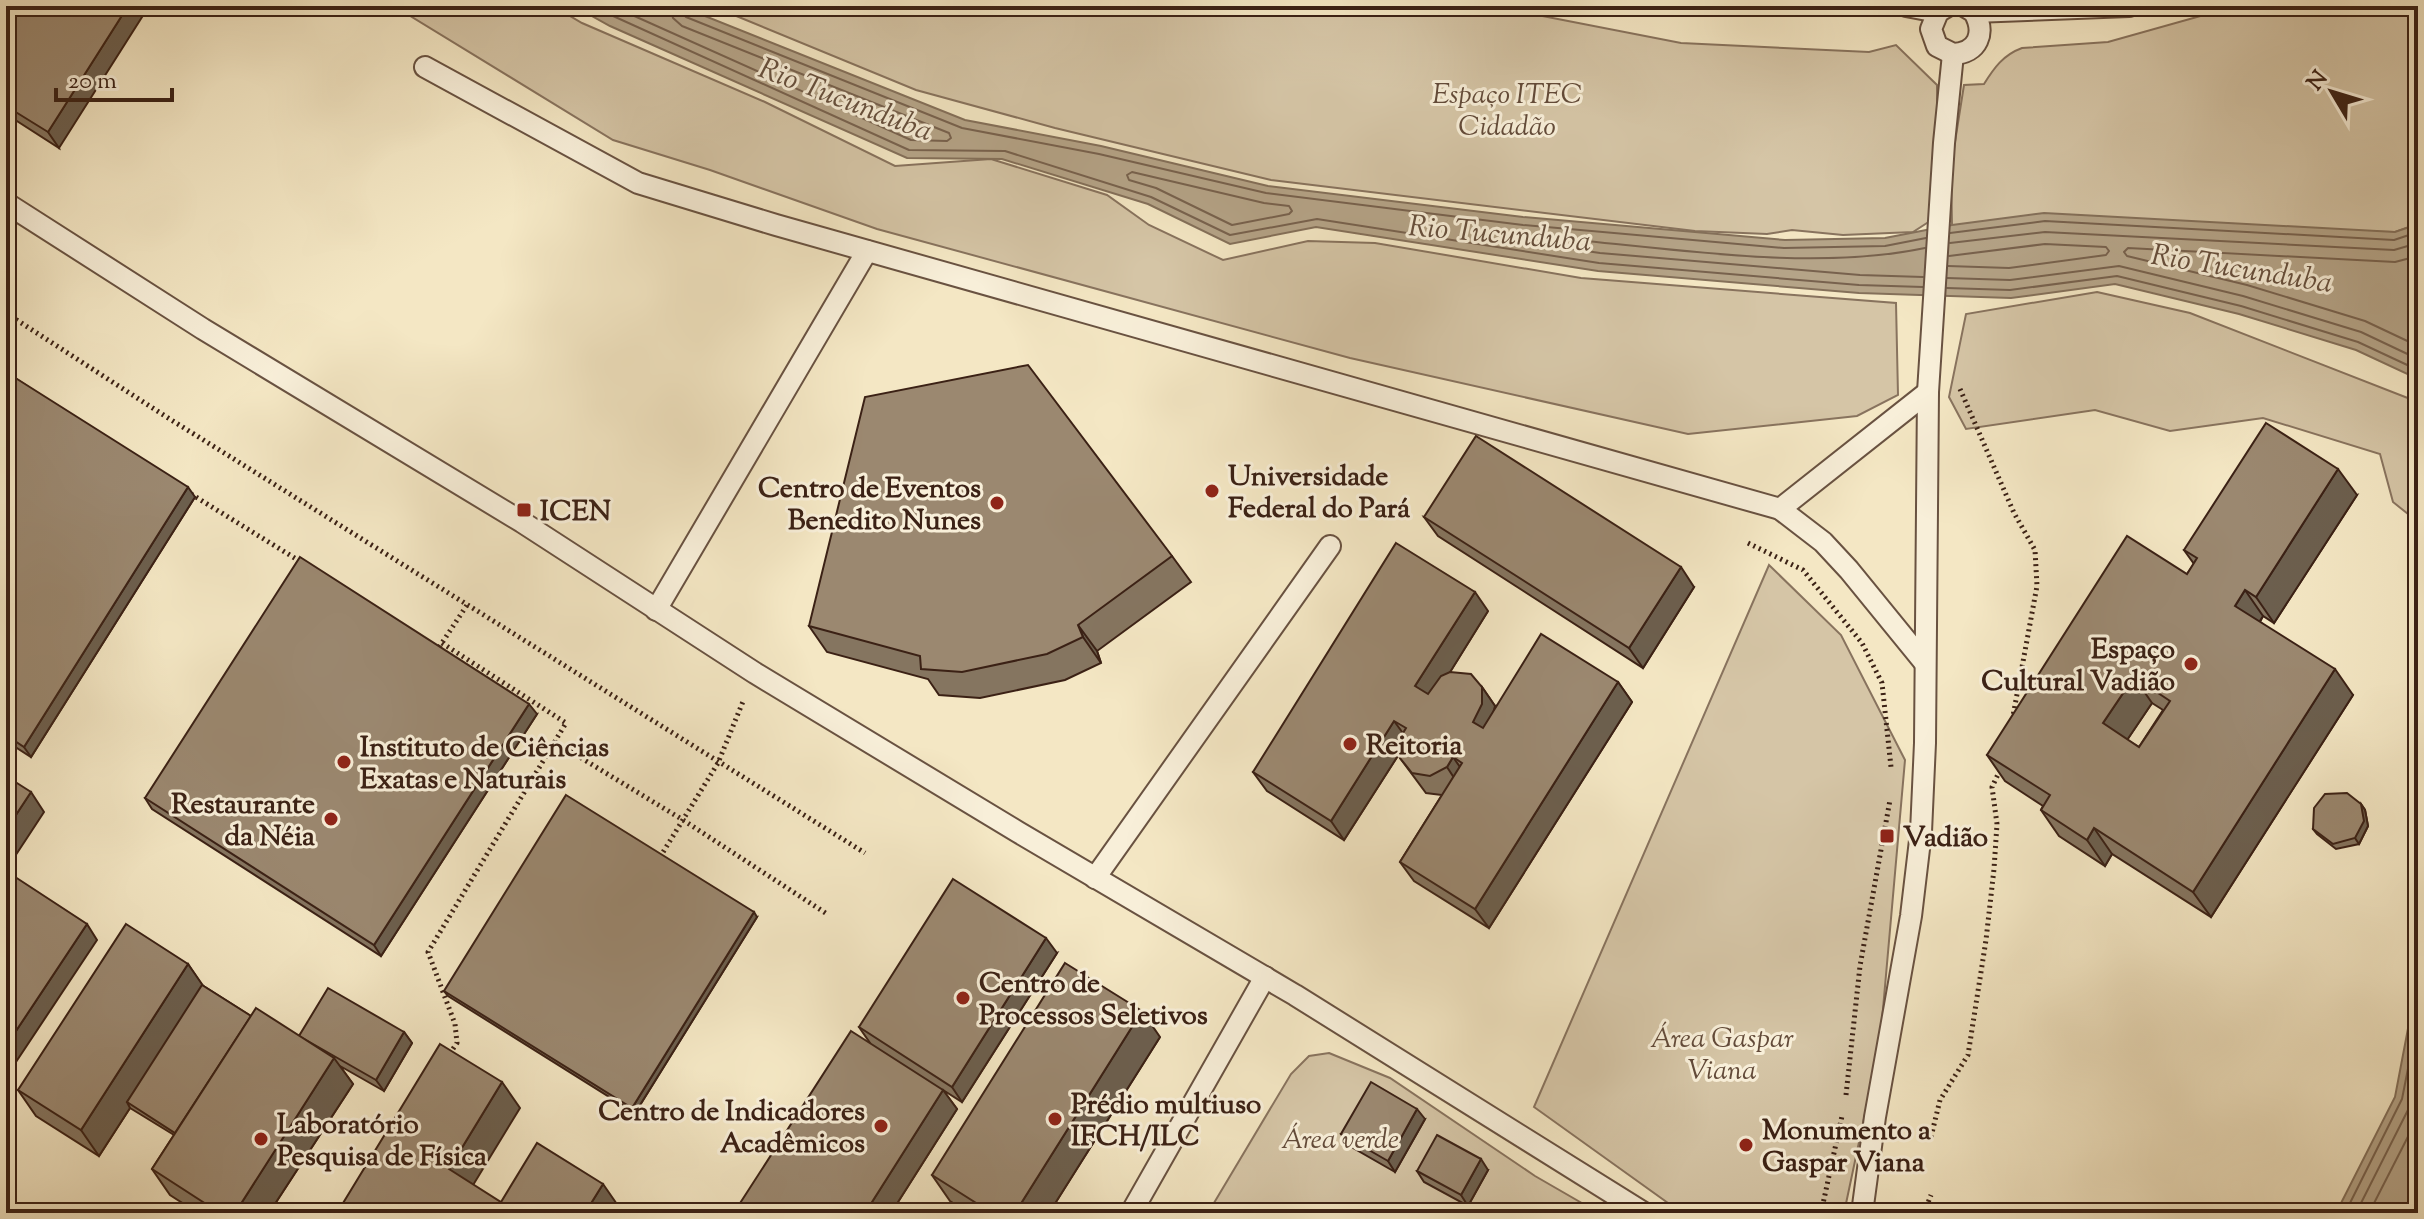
<svg xmlns="http://www.w3.org/2000/svg" width="2424" height="1219" font-family="'Sorts Mill Goudy',serif">
  <style>
    .green { fill: #d5c5a6; stroke: #88735e; stroke-width: 2 }
    .water { fill: #b5a488; stroke: #84705a; stroke-width: 2 }
    .lines { fill: none; stroke-linecap: round; stroke-linejoin: round }
    .shore { stroke: #78624e; stroke-width: 2 }
    .lane-casing { stroke: #695241; stroke-width: 24 }
    .path { stroke: #3b2115; stroke-width: 5; stroke-dasharray: 2 4; stroke-linecap: butt }
    .lane { stroke: #f8efd9; stroke-width: 20 }
    .wall { fill: #857560; stroke: #3b2115; stroke-width: 2; fill-rule: evenodd }
    .shaded-wall { fill: #6c5f4e; stroke: #3b2115; stroke-width: 2 }
    .building { fill: #9b8870; stroke: #3b2115; stroke-width: 2; fill-rule: evenodd }
    .poi-dot { fill: #8f2418; stroke: #f8efd9; stroke-width: 3 }
    .labels { text-anchor: middle; stroke-width: 6; stroke-linejoin: round; paint-order: stroke }
    .park-label { font-size: 28px; font-style: italic; fill: #624a39; stroke: #f8efd9 }
    .poi-label { font-size: 28px; font-weight: bold; fill: #3b2115; stroke: #f8efd9; text-anchor: start }
    .water-label { font-size: 30px; font-style: italic; fill: #664f3d; stroke: #f8efd9 }
  </style>
  <rect width="100%" height="100%" fill="#f4e7c4"/>
  <filter id="stains"><feTurbulence type="fractalNoise" baseFrequency=".0025" numOctaves="4"/><feColorMatrix values="0 0 0 0 .2 0 0 0 0 .09 0 0 0 0 .02 0 0 0 .5 -.17"/></filter>
  <radialGradient id="worn" r=".72"><stop offset=".6" stop-color="#630" stop-opacity="0"/><stop offset="1" stop-color="#630" stop-opacity=".3"/></radialGradient>
  <g class="green">
    <polygon points="394,6 553,6 582,23 765,102 895,166 991,159 1107,195 1149,225 1223,260 1308,241 1375,243 1581,278 1896,303 1898,395 1857,416 1688,434 1350,358 877,229 710,170 613,140"/>
    <polygon points="712,6 1464,6 1527,13 1681,43 1869,52 1896,45 1937,85 1937,136 1930,221 1913,232 1843,235 1792,230 1767,234 1695,231 1271,180 1055,128 916,90"/>
    <path d="M2236 6H2418V224L2395 232 1952 225 1951 167 1964 85 1984 84C1994 68 2003 55 2022 48L2108 42Z"/>
    <polygon points="2097,292 2190,313 2418,402 2418,522 2393,502 2380,454 2263,418 2170,431 2095,410 1966,429 1949,397 1966,314"/>
    <polygon points="1769,565 1841,635 1905,760 1880,1043 1844,1213 1682,1213 1534,1107"/>
    <polygon points="1329,1053 1390,1078 1535,1176 1599,1213 1208,1213 1291,1074 1309,1056"/>
  </g>
  <g class="water">
    <polygon points="574,6 680,6 965,120 1101,146 1268,186 1523,217 1785,240 1885,238 1952,225 2044,213 2395,232 2418,224 2418,379 2356,350 2239,314 2115,284 2011,298 1859,293 1598,271 1316,227 1230,244 1148,204 1002,159 907,158 610,26"/>
    <polygon points="2418,976 2418,1213 2336,1213 2395,1097"/>
  </g>
  <g class="lines">
    <g class="shore">
      <polyline points="591,6 909,150 1005,151 1151,197 1230,235 1317,219 1599,263 1859,285 1923,287"/>
      <polyline points="612,6 911,140 947,141 951,138 949,133 682,26 673,18 670,6"/>
      <polyline points="680,6 681,12 686,17 962,128 1099,154 1266,193 1523,225 1784,248 1885,246 1926,238"/>
      <polygon points="1132,172 1264,203 1289,206 1292,211 1289,214 1232,225 1156,188 1129,180 1127,175"/>
      <polyline points="1950,233 2045,221 2394,240 2418,232"/>
      <polyline points="1950,243 2045,232 2394,250 2418,243"/>
      <polyline points="2418,256 2395,262 2128,248 2124,252 2127,256 2247,285 2365,321 2418,346"/>
      <polyline points="1948,266 2009,268 2106,255 2109,251 2106,247 2045,244 1949,256"/>
      <path d="M1923 277 1860 275 1600 253 1552 246 1549 242 1554 238C1671 248 1810 272 1925 248"/>
      <polyline points="1947,278 2010,280 2119,266 2243,296 2361,332 2418,359"/>
      <polyline points="1947,288 2010,290 2117,276 2241,306 2358,342 2418,370"/>
      <polyline points="2345,1213 2402,1099 2418,1018"/>
      <polyline points="2356,1213 2411,1104 2418,1072"/>
      <polyline points="2369,1213 2418,1117"/>
    </g>
    <defs>
      <g id="lane">
        <polyline points="1906,6 1938,12"/>
        <path d="M1948 6 1938 12 1931 29 1937 46 1953 54C1978 53 1986 33 1974 12L1964 6"/>
        <polyline points="1974,12 2129,6"/>
        <polyline points="425,67 638,183 776,225 1780,509 1823,542 1849,570 1924,662"/>
        <polyline points="6,203 203,329 522,522 755,673 1018,832 1295,995 1644,1213"/>
        <polyline points="1780,509 1928,392"/>
        <polyline points="656,610 867,251"/>
        <polyline points="1095,878 1330,546"/>
        <polyline points="1131,1213 1265,977"/>
        <polyline points="1862,1213 1875,1117 1911,916 1921,832 1925,743 1928,392 1944,143 1953,54"/>
      </g>
    </defs>
    <use href="#lane" class="lane-casing"/>
    <g class="path">
      <polyline points="6,313 165,416 865,853"/>
      <polyline points="1960,389 2014,513 2035,550 2037,586 2013,716"/>
      <polyline points="191,494 301,562"/>
      <polyline points="1748,543 1803,570 1862,643 1882,683 1891,767"/>
      <polyline points="442,643 566,723 428,952 455,1024 457,1043 448,1056"/>
      <polyline points="436,652 467,605"/>
      <polyline points="555,742 683,820 827,914"/>
      <polyline points="660,857 718,763 744,699"/>
      <polyline points="1846,1095 1860,966 1890,800"/>
      <polyline points="1931,1137 1940,1100 1968,1055 1986,940 1994,869 1997,824 1992,787 2001,768"/>
      <polyline points="1821,1213 1842,1116"/>
      <polyline points="1924,1213 1931,1195"/>
    </g>
    <use href="#lane" class="lane"/>
  </g>
  <g class="wall">
    <polygon points="6,6 59,148 6,114"/>
    <polygon points="6,372 195,497 31,757 6,741"/>
    <path d="M2357 495 2274 623 2263 616 2260 622 2353 695 2211 917 2112 854 2105 866 2059 836 2041 810 2043 806 2005 781 1987 755 2187 574 2194 564 2184 550ZM2152 703 2163 710 2139 747 2127 740Z"/>
    <polygon points="1424,517 1694,587 1643,668 1438,536"/>
    <polygon points="1172,556 1191,582 1097,651 1101,663 1065,680 980,698 939,695 928,679 827,652 809,626"/>
    <polygon points="1488,611 1450,672 1482,687 1495,706 1618,682 1632,702 1489,928 1414,881 1400,862 1442,795 1426,793 1400,758 1399,754 1344,840 1267,791 1253,772"/>
    <polygon points="537,714 381,956 152,809 145,798"/>
    <polygon points="2361,804 2365,810 2368,826 2359,844 2336,849 2317,834 2313,829"/>
    <polygon points="757,917 635,1113 448,996 444,991"/>
    <polygon points="1057,953 962,1102 943,1090 957,1109 891,1213 737,1213 735,1211 870,1043 859,1027"/>
    <polygon points="188,964 202,985 251,1016 299,1036 404,1032 412,1043 384,1091 340,1066 353,1084 269,1213 198,1213 170,1195 152,1169 174,1135 130,1108 99,1156 36,1116 18,1090"/>
    <polygon points="1160,1037 1049,1213 969,1213 950,1201 932,1175"/>
    <polygon points="1425,1119 1395,1172 1348,1145 1341,1134"/>
    <polygon points="1488,1170 1468,1206 1424,1182 1417,1171"/>
  </g>
  <g class="shaded-wall">
    <polygon points="128,6 149,6 59,148 48,132"/>
    <polygon points="2338,469 2357,495 2274,623 2256,597"/>
    <polygon points="188,487 195,497 31,757 24,747"/>
    <polygon points="1681,567 1694,587 1643,668 1629,648"/>
    <polygon points="2245,590 2263,616 2253,632 2235,606"/>
    <polygon points="1475,592 1488,611 1429,706 1415,686"/>
    <polygon points="1078,625 1097,651 1101,663 1083,637"/>
    <polygon points="2335,669 2353,695 2211,917 2193,892"/>
    <polygon points="2134,677 2152,703 2121,749 2103,723"/>
    <polygon points="1618,682 1632,702 1489,928 1475,909"/>
    <polygon points="1482,687 1495,706 1486,741 1473,722"/>
    <polygon points="529,704 537,714 381,956 374,945"/>
    <polygon points="1394,721 1408,740 1344,840 1331,821"/>
    <polygon points="1453,757 1467,777 1460,787 1447,767"/>
    <polygon points="31,792 44,812 6,870 6,830"/>
    <polygon points="2361,804 2365,810 2368,826 2359,844 2355,838"/>
    <polygon points="2094,828 2112,854 2105,866 2087,840"/>
    <polygon points="754,912 757,917 635,1113 632,1108"/>
    <polygon points="87,924 97,940 6,1077 6,1046"/>
    <polygon points="1046,938 1057,953 962,1102 952,1087"/>
    <polygon points="188,964 206,990 127,1102 130,1108 99,1156 81,1130"/>
    <polygon points="1142,1011 1160,1037 1049,1213 1015,1213"/>
    <polygon points="404,1032 412,1043 384,1091 376,1080"/>
    <polygon points="334,1058 353,1084 269,1213 235,1213"/>
    <polygon points="502,1082 520,1108 467,1195 449,1169"/>
    <polygon points="943,1090 957,1109 891,1213 865,1213"/>
    <polygon points="1417,1109 1425,1119 1395,1172 1388,1161"/>
    <polygon points="1481,1159 1488,1170 1468,1206 1461,1195"/>
    <polygon points="603,1184 621,1210 619,1213 585,1213"/>
  </g>
  <g class="building">
    <polygon points="6,6 128,6 48,132 6,106"/>
    <polygon points="1028,365 1172,556 1078,625 1083,637 1047,654 962,672 921,669 920,656 809,626 865,397"/>
    <polygon points="6,372 188,487 24,747 6,735"/>
    <path d="M2266 423 2338 469 2256 597 2245 590 2235 606 2335 669 2193 892 2094 828 2087 840 2041 810 2050 795 1987 755 2127 536 2187 574 2197 558 2184 550ZM2134 677 2170 701 2139 747 2103 723Z"/>
    <polygon points="1476,436 1681,567 1629,648 1424,517"/>
    <polygon points="1396,543 1475,592 1415,686 1428,694 1441,676 1450,672 1471,674 1482,687 1482,704 1473,722 1483,728 1541,634 1618,682 1475,909 1400,862 1462,763 1453,757 1447,767 1430,776 1412,773 1400,758 1397,748 1400,738 1406,728 1394,721 1331,821 1253,772"/>
    <polygon points="300,557 529,704 374,945 145,798"/>
    <polygon points="6,776 31,792 6,830"/>
    <polygon points="2347,793 2361,804 2364,821 2355,838 2333,844 2313,829 2314,808 2325,794"/>
    <polygon points="566,795 754,912 632,1108 444,991"/>
    <polygon points="6,871 87,924 6,1046"/>
    <polygon points="953,879 1046,938 952,1087 859,1027"/>
    <polygon points="126,924 188,964 81,1130 18,1090"/>
    <polygon points="1065,963 1142,1011 1015,1213 992,1213 932,1175"/>
    <polygon points="202,985 251,1016 175,1133 127,1102"/>
    <polygon points="328,988 404,1032 376,1080 299,1036"/>
    <polygon points="256,1008 334,1058 235,1213 220,1213 152,1169"/>
    <polygon points="851,1031 943,1090 865,1213 738,1213 735,1211"/>
    <polygon points="440,1044 502,1082 449,1169 501,1202 537,1143 603,1184 585,1213 337,1213"/>
    <polygon points="1371,1082 1417,1109 1388,1161 1341,1134"/>
    <polygon points="1437,1135 1481,1159 1461,1195 1417,1171"/>
  </g>
  <g class="poi-dot">
    <circle cx="1212" cy="491" r="8"/>
    <circle cx="997" cy="503" r="8"/>
    <rect x="516" y="502" width="16" height="16" rx="4"/>
    <circle cx="2191" cy="664" r="8"/>
    <circle cx="1350" cy="744" r="8"/>
    <circle cx="344" cy="762" r="8"/>
    <circle cx="331" cy="819" r="8"/>
    <rect x="1879" y="828" width="16" height="16" rx="4"/>
    <circle cx="963" cy="998" r="8"/>
    <circle cx="1055" cy="1119" r="8"/>
    <circle cx="881" cy="1126" r="8"/>
    <circle cx="261" cy="1139" r="8"/>
    <circle cx="1746" cy="1145" r="8"/>
  </g>
  <g class="labels">
    <g class="park-label">
      <text x="1507" y="103">Espaço ITEC<tspan x="1507" dy="32">Cidadão</tspan></text>
      <text x="1722" y="1047">Área Gaspar<tspan x="1722" dy="32">Viana</tspan></text>
      <text x="1340" y="1148">Área verde</text>
    </g>
    <g class="poi-label">
      <text x="1228" y="485">Universidade<tspan x="1228" dy="32">Federal do Pará</tspan></text>
      <text x="981" y="497" text-anchor="end">Centro de Eventos<tspan x="981" dy="32">Benedito Nunes</tspan></text>
      <text x="540" y="520">ICEN</text>
      <text x="2175" y="658" text-anchor="end">Espaço<tspan x="2175" dy="32">Cultural Vadião</tspan></text>
      <text x="1366" y="754">Reitoria</text>
      <text x="360" y="756">Instituto de Ciências<tspan x="360" dy="32">Exatas e Naturais</tspan></text>
      <text x="315" y="813" text-anchor="end">Restaurante<tspan x="315" dy="32">da Néia</tspan></text>
      <text x="1903" y="846">Vadião</text>
      <text x="979" y="992">Centro de<tspan x="979" dy="32">Processos Seletivos</tspan></text>
      <text x="1071" y="1113">Prédio multiuso<tspan x="1071" dy="32">IFCH/ILC</tspan></text>
      <text x="865" y="1120" text-anchor="end">Centro de Indicadores<tspan x="865" dy="32">Acadêmicos</tspan></text>
      <text x="277" y="1133">Laboratório<tspan x="277" dy="32">Pesquisa de Física</tspan></text>
      <text x="1762" y="1139">Monumento a<tspan x="1762" dy="32">Gaspar Viana</tspan></text>
    </g>
    <g class="water-label">
      <text transform="translate(846 99) rotate(21)" y="10">Rio Tucunduba</text>
      <text transform="translate(1500 233) rotate(5)" y="10">Rio Tucunduba</text>
      <text transform="translate(2242 268) rotate(9)" y="10">Rio Tucunduba</text>
    </g>
  </g>
  <rect width="2424" height="1219" fill="none" stroke="#f4e7c4" stroke-width="32"/>
  <rect x="8" y="8" width="2408" height="1203" fill="none" stroke="#3b2115" stroke-width="4"/>
  <rect x="16" y="16" width="2392" height="1187" fill="none" stroke="#3b2115" stroke-width="2"/>
  <g transform="translate(2332 92) rotate(308)" stroke="#f8efd9" stroke-width="6" paint-order="stroke">
  <path d="M0-6L14 30L0 20L-14 30Z" fill="#3b2115"/>
  <text y="-12" font-size="22" font-weight="bold" text-anchor="middle" fill="#3b2115">N</text>
  </g>
  <path d="M56 88v12h116v-12" fill="none" stroke="#3b2115" stroke-width="4"/>
  <text x="68" y="88" font-size="24" fill="#3b2115" stroke="#f8efd9" stroke-width="6" paint-order="stroke">20 m</text>
  <rect width="100%" height="100%" filter="url(#stains)"/>
  <rect width="100%" height="100%" fill="url(#worn)"/>
</svg>
